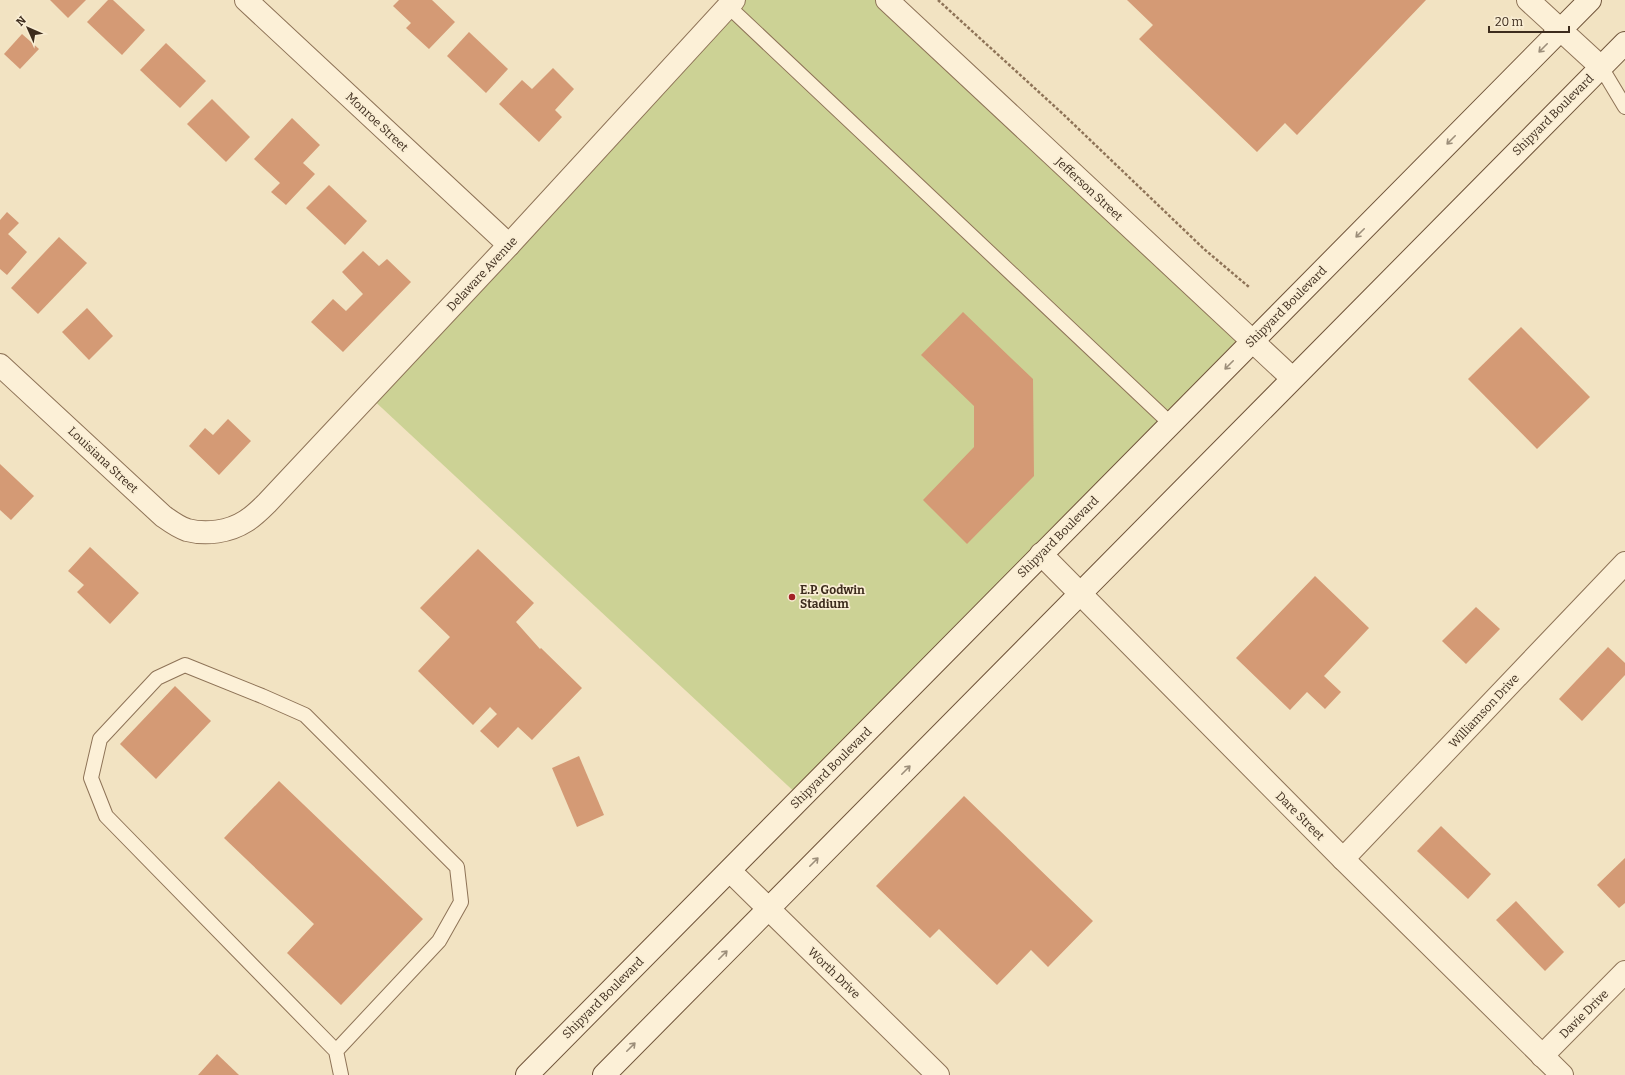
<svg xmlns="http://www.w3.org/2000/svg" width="1625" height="1075" font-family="Bitter,serif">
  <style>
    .green { fill: #ccd295 }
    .building { fill: #d49a75 }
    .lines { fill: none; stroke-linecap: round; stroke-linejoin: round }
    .service-casing { stroke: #8e7357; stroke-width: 16 }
    .minor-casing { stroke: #8e7357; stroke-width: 24 }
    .secondary-casing { stroke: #70543a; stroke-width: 24 }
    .path { stroke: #8e7357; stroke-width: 2.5; stroke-dasharray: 3 2; stroke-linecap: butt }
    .service { stroke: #fcf0d7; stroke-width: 14 }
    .minor { stroke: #fcf0d7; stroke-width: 22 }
    .secondary { stroke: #fcf0d7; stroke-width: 22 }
    .oneway { stroke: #9c8e7a }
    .poi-dot { fill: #a32125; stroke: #f9edd3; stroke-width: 1.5 }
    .labels { text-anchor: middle; stroke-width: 3.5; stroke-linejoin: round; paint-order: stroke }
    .street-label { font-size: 12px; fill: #3d2c1d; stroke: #f9edd3 }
    .poi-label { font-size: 12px; font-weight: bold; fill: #3d2c1d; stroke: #f9edd3; text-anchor: start }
  </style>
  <rect width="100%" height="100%" fill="#f2e3c2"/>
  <polygon class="green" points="734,0 887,0 1253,341 801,798 368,395"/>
  <g class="building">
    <polygon points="50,0 86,0 68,18"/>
    <polygon points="108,0 113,0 145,30 122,55 87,22"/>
    <polygon points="399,0 432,0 455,22 429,49 406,28 411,23 393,6"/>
    <polygon points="1127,0 1426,0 1297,135 1285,123 1257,152 1139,39 1153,25"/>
    <polygon points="469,32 508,69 486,93 447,56"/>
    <polygon points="22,34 39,49 20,69 4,54"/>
    <polygon points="166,43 206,81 180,108 140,70"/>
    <polygon points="553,68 574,89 555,110 562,117 539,142 499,104 522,80 532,89"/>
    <polygon points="212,99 250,137 226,162 187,124"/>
    <polygon points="292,118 320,145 303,163 315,174 286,205 271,192 280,183 254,159"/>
    <polygon points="329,185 367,221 345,245 306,208"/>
    <polygon points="7,212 19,223 8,234 27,252 7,275 0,269 0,220"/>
    <polygon points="59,237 87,263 38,314 11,288"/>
    <polygon points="363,251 379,266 387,259 411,282 343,352 311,322 333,299 346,311 363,294 342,272"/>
    <polygon points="87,308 113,336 89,360 62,332"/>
    <polygon points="963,312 1033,379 1034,476 967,544 923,500 974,447 974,406 921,355"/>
    <polygon points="1521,327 1590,397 1537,449 1468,379"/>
    <polygon points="228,419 251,441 219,475 189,446 205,428 213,435"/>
    <polygon points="0,464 34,496 11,520 0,510"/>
    <polygon points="90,547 139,593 110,624 77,592 84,585 68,571"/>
    <polygon points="478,549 534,603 516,622 540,649 541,648 582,688 532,740 518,727 498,748 480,731 497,714 490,707 473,725 418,671 450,637 420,608"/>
    <polygon points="1315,576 1369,628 1324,676 1341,692 1325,709 1307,692 1290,710 1236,658"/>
    <polygon points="1476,607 1500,629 1466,664 1442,641"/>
    <polygon points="1608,647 1625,663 1625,675 1582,721 1559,699"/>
    <polygon points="175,686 211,721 156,779 120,744"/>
    <polygon points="579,756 604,815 577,827 552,768"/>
    <polygon points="279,781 423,919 341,1005 287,953 314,924 224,838"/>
    <polygon points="964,796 1093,921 1048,967 1031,950 997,985 939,929 930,938 876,886"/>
    <polygon points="1441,826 1491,874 1468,899 1417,851"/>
    <polygon points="1625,858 1625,903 1619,908 1597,885"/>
    <polygon points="1516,901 1564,952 1545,971 1496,920"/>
    <polygon points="217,1054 239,1075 198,1075"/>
  </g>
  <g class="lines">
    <defs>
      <g id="service">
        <polyline points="728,6 1171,424"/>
        <polyline points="1601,67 1625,107"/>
        <polyline points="336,1051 439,941 461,902 457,867 305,715 262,696 185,665 157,678 100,739 91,778 106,816 336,1051 341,1075"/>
      </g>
      <g id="minor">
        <polyline points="246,0 509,245"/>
        <polyline points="887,0 1292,378"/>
        <polyline points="1528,0 1601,67"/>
        <path d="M0 365 163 516C170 521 178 527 187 530 206 535 229 532 246 521 254 516 261 509 267 503L509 245 734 0"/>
        <polyline points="1041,554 1343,859 1562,1075"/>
        <polyline points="1343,859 1625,563"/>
        <polyline points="730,871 938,1075"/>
        <polyline points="1542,1056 1625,972"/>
      </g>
      <g id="secondary">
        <polyline points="527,1075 1590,0"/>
        <polyline points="604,1075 1625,43"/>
      </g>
    </defs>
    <use href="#service" class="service-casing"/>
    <use href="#minor" class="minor-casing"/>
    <use href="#secondary" class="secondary-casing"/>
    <polyline class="path" points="938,0 1063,114 1204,249 1249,287"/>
    <use href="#service" class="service"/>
    <use href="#minor" class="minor"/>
    <use href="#secondary" class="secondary"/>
  </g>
  <defs><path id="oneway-shaft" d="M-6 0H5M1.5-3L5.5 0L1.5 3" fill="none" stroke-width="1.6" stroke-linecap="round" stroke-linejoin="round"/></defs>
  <g class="oneway">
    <use href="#oneway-shaft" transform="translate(1543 48) rotate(135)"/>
    <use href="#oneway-shaft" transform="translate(1451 140) rotate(135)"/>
    <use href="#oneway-shaft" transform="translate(1360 233) rotate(135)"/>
    <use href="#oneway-shaft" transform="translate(1229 365) rotate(135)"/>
    <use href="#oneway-shaft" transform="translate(906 770) rotate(-45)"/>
    <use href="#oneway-shaft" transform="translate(814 862) rotate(-45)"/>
    <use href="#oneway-shaft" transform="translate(723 955) rotate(-45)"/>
    <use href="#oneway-shaft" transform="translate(631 1047) rotate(-45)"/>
  </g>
  <circle class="poi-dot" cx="792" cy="597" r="4"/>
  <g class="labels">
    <g class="street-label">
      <text transform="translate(1553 115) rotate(-45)" y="4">Shipyard Boulevard</text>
      <text transform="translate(377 122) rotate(43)" y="4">Monroe Street</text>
      <text transform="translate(1089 189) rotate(43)" y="4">Jefferson Street</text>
      <text transform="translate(482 274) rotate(-47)" y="4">Delaware Avenue</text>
      <text transform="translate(1286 307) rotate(-45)" y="4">Shipyard Boulevard</text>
      <text transform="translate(103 460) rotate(43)" y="4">Louisiana Street</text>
      <text transform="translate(1058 537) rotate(-45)" y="4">Shipyard Boulevard</text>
      <text transform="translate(1484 711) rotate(-47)" y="4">Williamson Drive</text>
      <text transform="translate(831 768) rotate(-45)" y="4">Shipyard Boulevard</text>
      <text transform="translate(1300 816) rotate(45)" y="4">Dare Street</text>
      <text transform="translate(834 973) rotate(44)" y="4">Worth Drive</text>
      <text transform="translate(603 998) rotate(-45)" y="4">Shipyard Boulevard</text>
      <text transform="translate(1584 1014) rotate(-45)" y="4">Davie Drive</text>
    </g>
    <g class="poi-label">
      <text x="800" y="594">E.P. Godwin<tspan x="800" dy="14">Stadium</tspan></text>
    </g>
  </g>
  <g transform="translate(28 28) rotate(315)" stroke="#f9edd3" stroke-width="3" paint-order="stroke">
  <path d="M0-3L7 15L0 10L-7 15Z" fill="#3d2c1d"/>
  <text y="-6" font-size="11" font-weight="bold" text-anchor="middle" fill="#3d2c1d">N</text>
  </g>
  <path d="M1489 26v6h80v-6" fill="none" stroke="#3d2c1d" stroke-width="2"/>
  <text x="1495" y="26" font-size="12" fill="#3d2c1d" stroke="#f9edd3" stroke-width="3" paint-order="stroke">20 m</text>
</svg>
